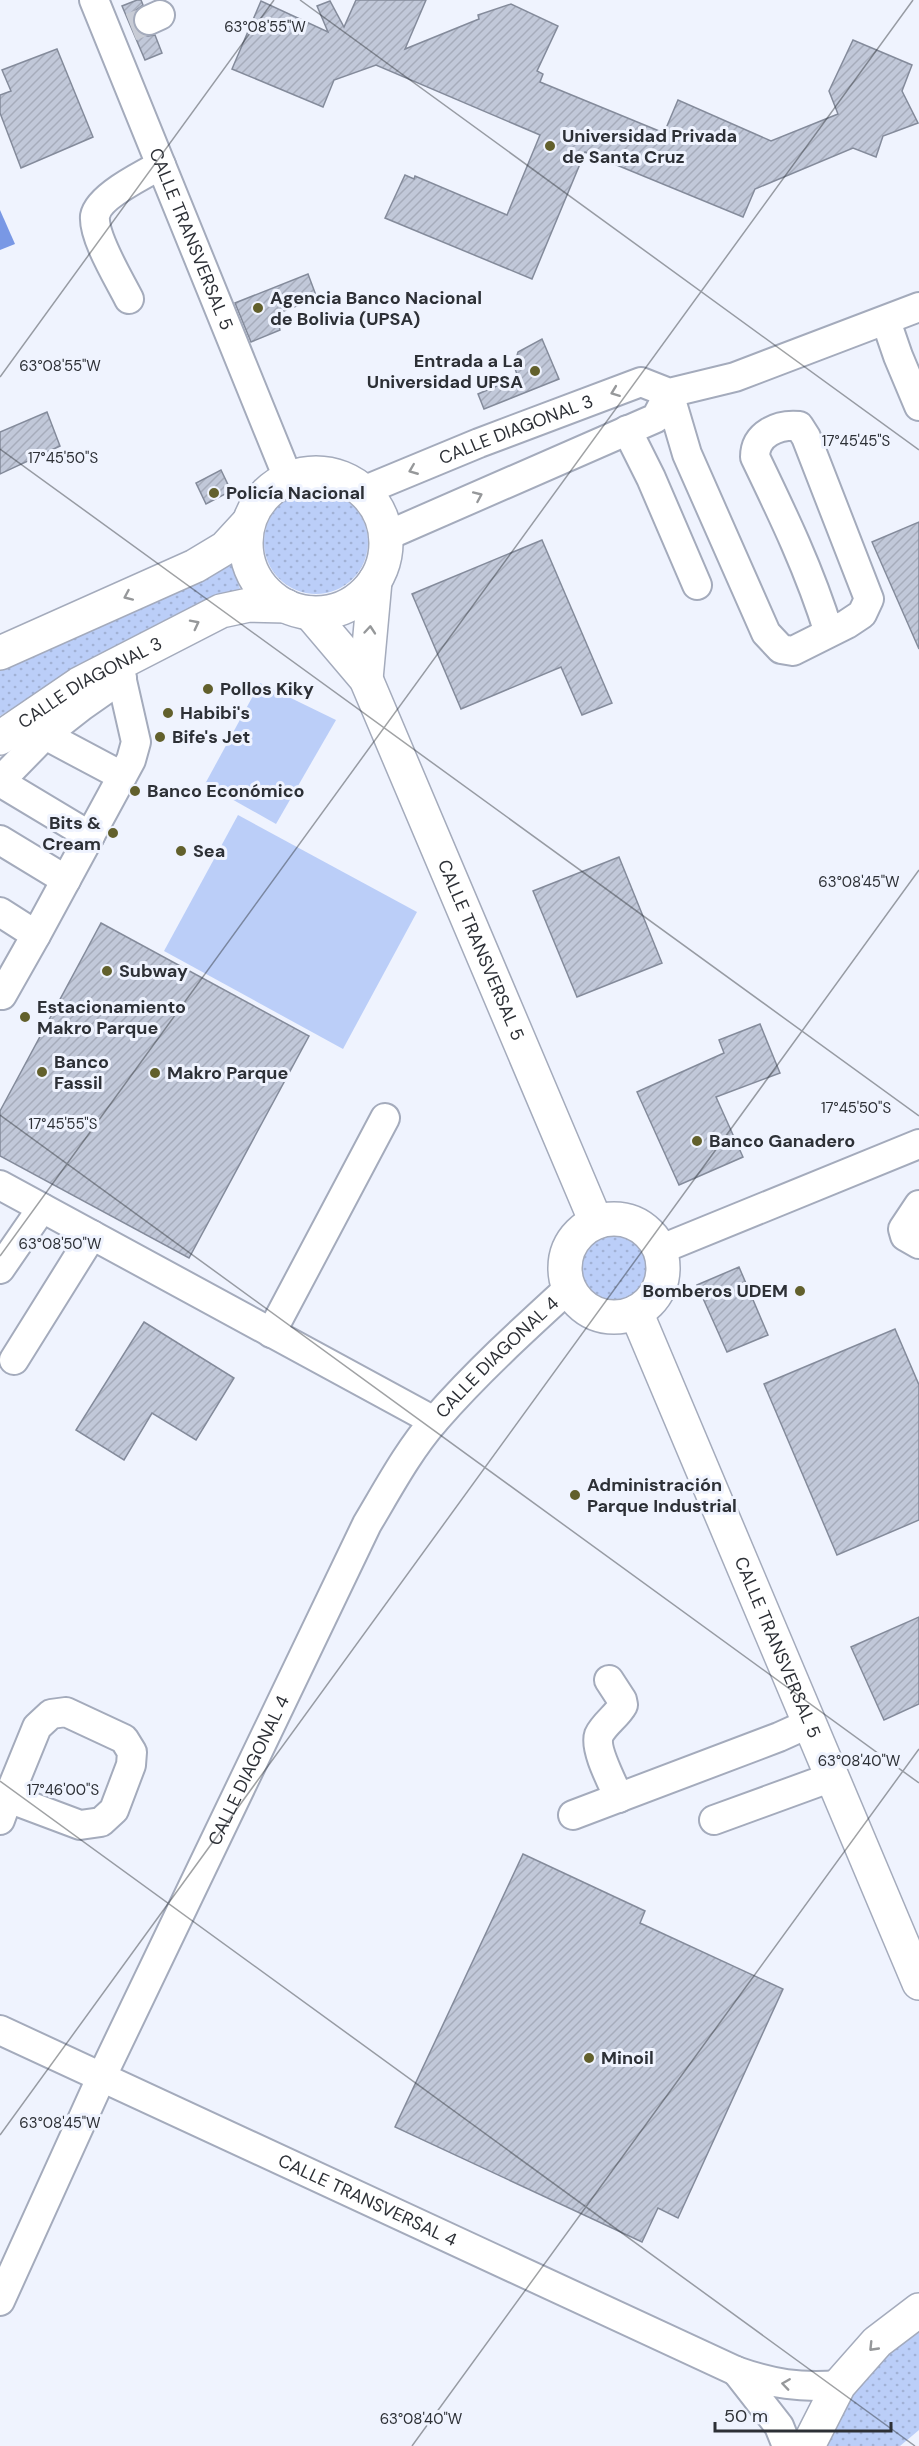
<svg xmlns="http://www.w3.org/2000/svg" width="919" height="2446" font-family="'DM Sans',sans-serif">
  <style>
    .grass { fill: url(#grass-dots) }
    .park { fill: #bbcef8 }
    .water { fill: #7998e5 }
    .building { fill: url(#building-hatch); stroke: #848b9b; stroke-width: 1.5 }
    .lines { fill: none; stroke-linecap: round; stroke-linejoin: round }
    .minor-tunnel { stroke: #c8ccd6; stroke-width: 28; stroke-dasharray: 28 14; stroke-linecap: butt }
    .minor-casing { stroke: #a4abbc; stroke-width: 32 }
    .major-casing { stroke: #a4abbc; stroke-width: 36 }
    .minor { stroke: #fff; stroke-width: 28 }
    .major { stroke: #fff; stroke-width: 33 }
    .oneway { stroke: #96989a }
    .ticks { fill: none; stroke: #2d3036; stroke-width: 1.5; stroke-opacity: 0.45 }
    .poi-dot { fill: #62602c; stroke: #eff3fe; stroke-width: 2 }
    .labels { text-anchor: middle; stroke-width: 6; stroke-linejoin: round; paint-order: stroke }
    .poi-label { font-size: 18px; font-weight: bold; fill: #2d3036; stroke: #eff3fe; text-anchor: start }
    .street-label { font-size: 18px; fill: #2d3036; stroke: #eff3fe }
    .ticks-label { font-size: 15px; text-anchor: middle; fill: #2d3036; stroke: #eff3fe; stroke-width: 6; stroke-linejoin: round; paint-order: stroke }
  </style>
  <defs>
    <pattern id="grass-dots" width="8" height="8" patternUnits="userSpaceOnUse" patternTransform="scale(1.5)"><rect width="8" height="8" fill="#bbcef8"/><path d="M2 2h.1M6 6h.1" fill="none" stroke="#a1b1d5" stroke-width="1.8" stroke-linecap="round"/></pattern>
    <pattern id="building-hatch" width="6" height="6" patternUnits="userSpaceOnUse" patternTransform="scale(1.5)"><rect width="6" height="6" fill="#c1c8d9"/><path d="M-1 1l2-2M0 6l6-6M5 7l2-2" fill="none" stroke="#a6acbb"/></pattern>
  </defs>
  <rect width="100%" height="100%" fill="#eff3fe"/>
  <g class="grass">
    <circle cx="316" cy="542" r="52"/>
    <polygon points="232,561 240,589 177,616 111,650 0,716 0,670"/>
    <circle cx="612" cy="1266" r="36"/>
    <path d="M919 2326V2430L900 2446H824C828 2436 831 2425 836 2415 854 2383 891 2351 919 2326Z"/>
  </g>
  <g class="park">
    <polygon points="260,683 336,720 276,824 205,784"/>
    <polygon points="238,815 417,912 343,1049 164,951"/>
  </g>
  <polygon class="water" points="0,210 15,244 0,250"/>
  <g class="building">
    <polygon points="137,0 141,0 143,5 135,11 133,19 134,27 140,34 148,36 155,35 162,53 145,60 122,6"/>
    <polygon points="356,0 426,0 405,49 479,19 478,15 511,4 558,26 537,71 543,74 540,82 664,133 678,100 771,141 838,114 829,91 853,40 912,65 902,91 918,123 883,136 876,157 853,148 755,189 743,217 585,152 532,279 385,218 405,175 414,179 415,176 507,215 540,135 376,65 334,80 323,107 232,69 261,1 328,32 317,6 330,1 344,27"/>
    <polygon points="57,49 93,137 21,168 0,113 0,95 11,91 2,70"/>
    <polygon points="308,274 317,298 276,314 280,330 251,342 235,303"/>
    <polygon points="542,339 559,379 484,409 478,394 518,377 514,366 518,352"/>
    <polygon points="47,412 60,446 0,474 0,432"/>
    <polygon points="221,470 231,491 206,504 196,483"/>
    <polygon points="919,522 919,649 872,542"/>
    <polygon points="542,540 612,703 582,715 561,667 461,709 412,594"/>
    <polygon points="619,857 662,963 577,997 533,891"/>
    <polygon points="101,923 309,1036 189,1258 0,1156 0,1111"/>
    <polygon points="760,1024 780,1073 716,1097 743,1157 679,1185 637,1092 724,1053 719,1040"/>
    <polygon points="739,1267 768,1335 727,1352 697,1285"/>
    <polygon points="144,1322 234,1378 196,1440 152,1413 124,1460 76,1430"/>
    <polygon points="895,1329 919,1385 919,1520 837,1555 764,1384"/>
    <polygon points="919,1617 919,1704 884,1720 851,1647"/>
    <polygon points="523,1854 645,1911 640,1923 783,1989 678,2218 658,2208 642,2242 395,2127"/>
  </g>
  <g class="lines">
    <polyline class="minor-tunnel" points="131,27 149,20"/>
    <defs>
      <g id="minor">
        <path id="s1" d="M94 0 288 478"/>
        <polyline points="149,20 160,15"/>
        <path d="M129 299C119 279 93 237 95 216 98 197 144 174 161 165"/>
        <polyline points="886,321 898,356 919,406"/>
        <path d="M669 393 687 454 766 633 781 649 793 651 847 624 862 614 869 599 806 437 799 426C778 424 755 434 755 457 783 515 810 571 829 633"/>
        <polyline points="627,430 651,478 697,585"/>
        <path id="s2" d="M363 491 479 443 641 382 669 393 735 377 919 307"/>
        <polyline points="386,536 656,418 669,393"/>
        <polyline points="45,735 82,706 122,678"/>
        <polyline points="0,781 45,735 122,776"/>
        <polyline points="0,782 90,836"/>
        <polyline points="0,840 66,880"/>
        <polyline points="0,912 36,935 2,995"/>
        <polyline points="36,935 131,760 136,742 118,663"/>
        <polyline points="0,1185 434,1421"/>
        <polyline points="919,1205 903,1229 905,1236 919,1244"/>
        <polyline points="659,1250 919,1144"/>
        <polyline points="0,1269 42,1208"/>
        <polyline points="271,1333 385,1118"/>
        <polyline points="14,1360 92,1235"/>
        <path d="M609 1680 622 1700 623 1705C617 1716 604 1724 599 1735 594 1749 613 1784 619 1798"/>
        <polyline points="573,1815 779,1737 810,1723"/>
        <polyline points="0,1820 8,1798 37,1727 51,1714 66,1712 124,1739 132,1752 131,1765 114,1810 101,1822 80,1825 8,1798"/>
        <polyline points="714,1820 832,1777"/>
        <path id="s3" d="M0 2030 736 2371C773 2384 799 2388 839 2385"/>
        <path id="s4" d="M0 2301 102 2076 367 1524C388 1489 408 1451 435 1420 476 1373 523 1330 569 1288"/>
        <polyline points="736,2371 779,2426 787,2446"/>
      </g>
      <g id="major">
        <circle cx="316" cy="543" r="70"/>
        <path id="s5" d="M310 613 366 679 596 1222"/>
        <polyline points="0,653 195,566 225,548 248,523"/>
        <polyline points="366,679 375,581"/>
        <path id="s6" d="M0 738 79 684 221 611 249 605 286 606"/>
        <circle cx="614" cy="1268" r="49"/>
        <path id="s7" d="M636 1312 919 1983"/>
        <polyline points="808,2446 839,2385 877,2342 919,2310"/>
      </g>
    </defs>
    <use href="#minor" class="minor-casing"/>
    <use href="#major" class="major-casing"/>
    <use href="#minor" class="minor"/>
    <use href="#major" class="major"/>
  </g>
  <defs><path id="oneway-chevron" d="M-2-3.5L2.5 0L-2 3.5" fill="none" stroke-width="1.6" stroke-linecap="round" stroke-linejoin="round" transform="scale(1.5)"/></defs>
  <g class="oneway">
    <use href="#oneway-chevron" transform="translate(615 392) rotate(159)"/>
    <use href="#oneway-chevron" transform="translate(413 470) rotate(158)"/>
    <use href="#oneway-chevron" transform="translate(478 496) rotate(-24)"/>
    <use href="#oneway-chevron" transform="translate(128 596) rotate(156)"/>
    <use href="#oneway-chevron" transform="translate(195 624) rotate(-27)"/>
    <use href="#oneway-chevron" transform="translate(370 630) rotate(-85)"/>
    <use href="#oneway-chevron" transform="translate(873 2347) rotate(134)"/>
    <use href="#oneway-chevron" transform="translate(786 2384) rotate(-172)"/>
  </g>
  <path class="ticks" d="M300 0 919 450M0 377 274 0M0 449 919 1116M0 1115 919 1783M0 1256 913 0M0 1781 915 2446M0 2135 919 870M412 2446 919 1749"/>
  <g class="poi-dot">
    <circle cx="550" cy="146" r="6"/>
    <circle cx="258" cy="308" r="6"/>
    <circle cx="535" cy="371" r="6"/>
    <circle cx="214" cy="493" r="6"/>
    <circle cx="208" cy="689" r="6"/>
    <circle cx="168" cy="713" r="6"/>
    <circle cx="160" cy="737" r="6"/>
    <circle cx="135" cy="791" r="6"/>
    <circle cx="113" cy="833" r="6"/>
    <circle cx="181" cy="851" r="6"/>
    <circle cx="107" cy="971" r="6"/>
    <circle cx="25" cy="1017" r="6"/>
    <circle cx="42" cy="1072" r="6"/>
    <circle cx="155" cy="1073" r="6"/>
    <circle cx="697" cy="1141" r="6"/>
    <circle cx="800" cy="1291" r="6"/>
    <circle cx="575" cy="1495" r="6"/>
    <circle cx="589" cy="2058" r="6"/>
  </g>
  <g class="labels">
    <g class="poi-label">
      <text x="562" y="142">Universidad Privada<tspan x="562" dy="21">de Santa Cruz</tspan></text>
      <text x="270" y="304">Agencia Banco Nacional<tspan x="270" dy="21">de Bolivia (UPSA)</tspan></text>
      <text x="523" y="367" text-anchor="end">Entrada a La<tspan x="523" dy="21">Universidad UPSA</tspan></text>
      <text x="226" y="499">Policía Nacional</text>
      <text x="220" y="695">Pollos Kiky</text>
      <text x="180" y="719">Habibi's</text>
      <text x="172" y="743">Bife's Jet</text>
      <text x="147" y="797">Banco Económico</text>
      <text x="101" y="829" text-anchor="end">Bits &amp;<tspan x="101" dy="21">Cream</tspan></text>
      <text x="193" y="857">Sea</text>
      <text x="119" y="977">Subway</text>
      <text x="37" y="1013">Estacionamiento<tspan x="37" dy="21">Makro Parque</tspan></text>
      <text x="54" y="1068">Banco<tspan x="54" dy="21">Fassil</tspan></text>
      <text x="167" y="1079">Makro Parque</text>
      <text x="709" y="1147">Banco Ganadero</text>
      <text x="788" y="1297" text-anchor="end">Bomberos UDEM</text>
      <text x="587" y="1491">Administración<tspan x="587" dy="21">Parque Industrial</tspan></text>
      <text x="601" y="2064">Minoil</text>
    </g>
    <g class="street-label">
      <text dy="6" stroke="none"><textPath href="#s1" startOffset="258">CALLE TRANSVERSAL 5</textPath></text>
      <text dy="6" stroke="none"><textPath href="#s2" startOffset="165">CALLE DIAGONAL 3</textPath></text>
      <text dy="6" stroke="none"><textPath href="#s6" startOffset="106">CALLE DIAGONAL 3</textPath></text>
      <text dy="6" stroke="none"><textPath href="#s5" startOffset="381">CALLE TRANSVERSAL 5</textPath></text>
      <text dy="6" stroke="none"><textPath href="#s4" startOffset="1072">CALLE DIAGONAL 4</textPath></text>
      <text dy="6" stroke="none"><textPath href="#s7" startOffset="364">CALLE TRANSVERSAL 5</textPath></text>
      <text dy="6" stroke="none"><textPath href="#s4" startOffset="586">CALLE DIAGONAL 4</textPath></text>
      <text dy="6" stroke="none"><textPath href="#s3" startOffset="405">CALLE TRANSVERSAL 4</textPath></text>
    </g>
  </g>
  <g class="ticks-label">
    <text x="265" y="32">63°08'55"W</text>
    <text x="60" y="371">63°08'55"W</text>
    <text x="856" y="446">17°45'45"S</text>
    <text x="63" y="463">17°45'50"S</text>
    <text x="859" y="887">63°08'45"W</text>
    <text x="856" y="1113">17°45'50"S</text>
    <text x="63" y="1129">17°45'55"S</text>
    <text x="60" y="1249">63°08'50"W</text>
    <text x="859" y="1766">63°08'40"W</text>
    <text x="63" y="1795">17°46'00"S</text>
    <text x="60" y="2128">63°08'45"W</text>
    <text x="421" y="2424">63°08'40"W</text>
  </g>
  <path d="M715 2422v9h176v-9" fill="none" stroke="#2d3036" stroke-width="3"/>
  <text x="724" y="2422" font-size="18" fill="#2d3036" stroke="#eff3fe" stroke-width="4.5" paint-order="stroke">50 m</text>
</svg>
